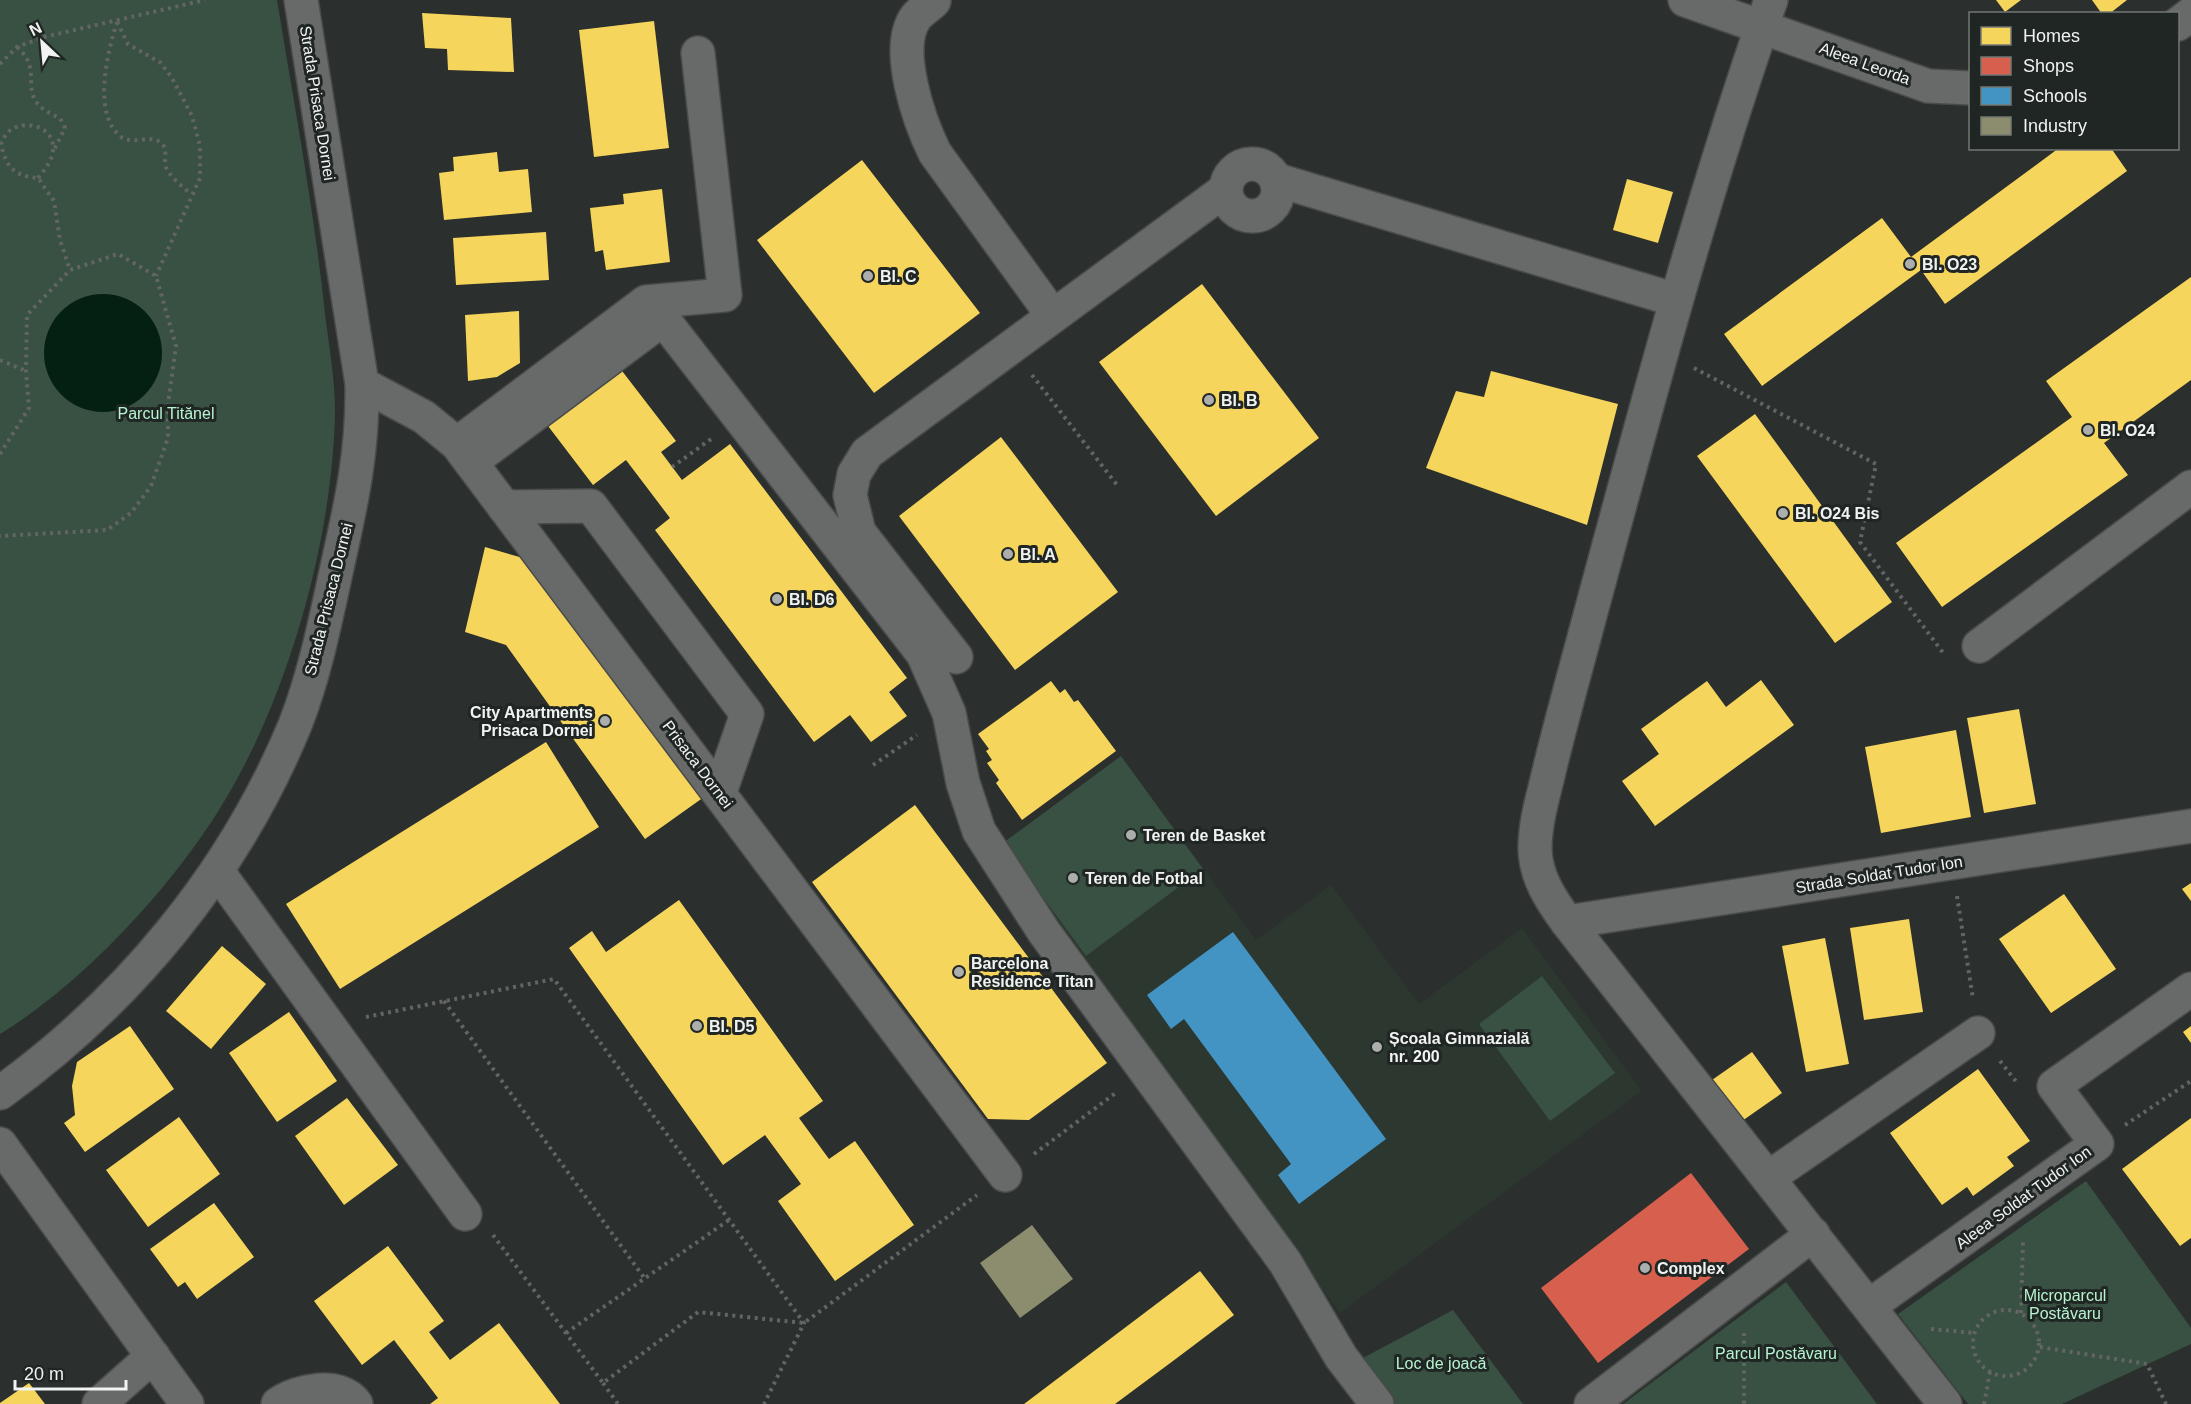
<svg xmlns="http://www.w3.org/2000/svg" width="2191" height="1404" font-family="Arial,sans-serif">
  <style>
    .built { fill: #2c3730 }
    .green { fill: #385143 }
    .water { fill: #042012 }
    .homes { fill: #f6d55c }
    .shops { fill: #d6604d }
    .schools { fill: #4393c3 }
    .industry { fill: #8c8c6e }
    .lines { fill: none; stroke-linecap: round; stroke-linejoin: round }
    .minor-casing { stroke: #494b4a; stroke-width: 36 }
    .path { stroke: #636564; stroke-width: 4; stroke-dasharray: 3 4.5; stroke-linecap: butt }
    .minor { stroke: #686a69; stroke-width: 33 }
    .poi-dot { fill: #abaeac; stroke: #202623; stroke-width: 2 }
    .labels { text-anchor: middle; stroke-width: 6; stroke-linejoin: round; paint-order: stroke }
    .street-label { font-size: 16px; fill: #f0f3f1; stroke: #202623 }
    .poi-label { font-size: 16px; font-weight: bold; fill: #f0f3f1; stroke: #202623; text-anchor: start }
    .park-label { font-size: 16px; fill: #b5f4cf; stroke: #202623 }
  </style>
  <rect width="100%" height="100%" fill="#2b2f2d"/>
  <polygon class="built" points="1121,756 1256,940 1331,885 1419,1004 1522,928 1642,1091 1340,1313 997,847"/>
  <g class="green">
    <path d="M0 0H277C294 104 314 209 325 314 329 346 335 380 335 412 333 533 292 683 232 788 183 876 86 982 0 1034Z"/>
    <polygon points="1121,756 1203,869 1086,956 1003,843"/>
    <polygon points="1542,976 1615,1073 1550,1121 1479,1024"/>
    <polygon points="2086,1181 2191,1328 2191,1344 2062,1404 1968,1404 1898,1314"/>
    <polygon points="1786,1282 1877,1404 1623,1404"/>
    <polygon points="1453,1310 1523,1404 1394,1404 1361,1359"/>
  </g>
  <circle class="water" cx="103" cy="353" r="59"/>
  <g class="homes">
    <polygon points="1996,0 2021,0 2005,12"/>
    <polygon points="2092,0 2127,0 2109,14 2102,14"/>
    <polygon points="422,13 511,18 514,72 448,70 447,49 425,48"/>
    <polygon points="654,21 669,148 594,157 579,30"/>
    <polygon points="2059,148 2111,148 2127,171 1945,304 1921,270 1762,386 1724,334 1882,218 1911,257"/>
    <polygon points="497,152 499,172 528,169 532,212 444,220 439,173 454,171 453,157"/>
    <polygon points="862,160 980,313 874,393 757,240"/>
    <polygon points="1627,179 1673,192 1658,243 1613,230"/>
    <polygon points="662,189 670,262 606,270 603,250 595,252 590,208 624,204 623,194"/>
    <polygon points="546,232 549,280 456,285 453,238"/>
    <polygon points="2191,277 2191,380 2104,443 2128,475 1942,607 1896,543 2072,417 2046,381"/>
    <polygon points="1202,284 1319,438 1216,516 1099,362"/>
    <polygon points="519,311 520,363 497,377 468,381 465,315"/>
    <polygon points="619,367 676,441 661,452 682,480 730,444 907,678 889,692 907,716 871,742 850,715 814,742 655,530 670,518 626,460 593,485 545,422"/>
    <polygon points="1491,371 1618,404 1587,525 1426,468 1456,391 1484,397"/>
    <polygon points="1755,414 1892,602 1835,643 1697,456"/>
    <polygon points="1001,437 1118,592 1015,670 899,516"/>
    <polygon points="485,547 530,560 704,797 645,839 506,645 465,632"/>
    <polygon points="1761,680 1794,725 1655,826 1622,781 1659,754 1641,729 1707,681 1726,707"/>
    <polygon points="1051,681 1060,693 1065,689 1074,702 1078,700 1116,751 1022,820 996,783 999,780 987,763 992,760 986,751 989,749 978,734"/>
    <polygon points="2019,709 2036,804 1984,813 1967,718"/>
    <polygon points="1956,730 1971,817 1881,833 1865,747"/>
    <polygon points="546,742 599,827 340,989 286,904"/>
    <polygon points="915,805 1107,1063 1029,1120 988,1119 812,882"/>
    <polygon points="2191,883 2191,901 2182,889"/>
    <polygon points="2064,894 2116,969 2051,1013 1999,939"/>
    <polygon points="679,900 823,1101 799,1118 829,1159 855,1141 914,1225 835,1281 778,1201 801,1184 765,1135 723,1165 569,948 592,931 606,952"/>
    <polygon points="1909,919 1923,1012 1864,1020 1850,928"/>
    <polygon points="1825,938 1849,1064 1806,1072 1782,946"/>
    <polygon points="222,946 266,984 211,1049 166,1011"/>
    <polygon points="289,1012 337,1081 277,1122 229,1053"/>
    <polygon points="130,1026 174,1089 85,1152 64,1123 75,1115 72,1086 77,1062"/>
    <polygon points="2191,1026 2191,1043 2183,1032"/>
    <polygon points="1752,1052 1782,1093 1742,1121 1712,1080"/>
    <polygon points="1978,1069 2030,1141 2007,1157 2014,1166 1973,1196 1967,1187 1942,1205 1890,1133"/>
    <polygon points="347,1098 398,1165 344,1205 295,1136"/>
    <polygon points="179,1117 220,1174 148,1227 106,1170"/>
    <polygon points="2191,1118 2191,1238 2180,1246 2122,1169"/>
    <polygon points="214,1203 254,1257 197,1299 185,1282 178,1287 150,1249"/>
    <polygon points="388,1246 444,1321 429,1332 450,1360 499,1323 560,1404 430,1404 438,1398 394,1340 362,1365 314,1301"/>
    <polygon points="1200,1271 1234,1315 1177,1358 1115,1404 1024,1404"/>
    <polygon points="29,1383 45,1404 0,1404 0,1403"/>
  </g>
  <polygon class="shops" points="1691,1173 1749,1249 1598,1363 1541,1288"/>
  <polygon class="schools" points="1233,932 1386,1139 1299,1204 1278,1175 1291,1164 1184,1019 1171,1029 1147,995"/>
  <polygon class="industry" points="1032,1225 1073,1279 1020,1318 980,1263"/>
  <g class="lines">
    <defs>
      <g id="minor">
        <polyline points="1685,0 1928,86 1970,88"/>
        <path d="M1771 0C1701 200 1647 404 1592 608 1578 661 1563 714 1550 767 1544 794 1535 821 1535 848 1535 876 1551 900 1567 922L1945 1404"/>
        <path d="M934 1C929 6 921 11 916 17 893 48 920 123 935 153L1053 316"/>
        <polyline points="2178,24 2191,14"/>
        <circle cx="1252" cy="190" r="26"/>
        <polyline points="1277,180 1676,300"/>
        <polyline points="362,384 424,417 457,444 1005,1175"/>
        <polyline points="457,444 646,302 725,295 698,53"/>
        <polyline points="471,462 663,319 923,654 949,713 963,783 979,831 1044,932 1285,1262 1341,1357 1377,1404"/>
        <polyline points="504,507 591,506 747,714 720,792"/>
        <polyline points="1979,646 2191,487"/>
        <polyline points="956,657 859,532 850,495 854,474 867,453 1225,190"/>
        <polyline points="218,872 465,1214"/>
        <polyline points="1567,922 2191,826"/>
        <path d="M0 1093C129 1000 234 873 295 725 314 677 325 623 336 572 351 505 363 453 362 384L301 0"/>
        <polyline points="0,1144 187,1404"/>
        <polyline points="1768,1178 1978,1033"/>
        <polyline points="1869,1306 2097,1144 2054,1086 2191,989"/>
        <polyline points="99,1404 153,1356"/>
        <path d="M278 1404C298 1390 340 1381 356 1404"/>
        <polyline points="1591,1404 1813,1234"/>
      </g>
    </defs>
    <use href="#minor" class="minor-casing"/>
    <g class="path">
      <polyline points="117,22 128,44 161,63 172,78 192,116 200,146 200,178 156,276"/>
      <path d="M117 22C108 50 92 113 120 136 132 146 148 134 160 142 169 148 163 158 166 167 170 177 183 187 191 194"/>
      <path d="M17 47C48 74 10 98 60 118L65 128 54 150"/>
      <polyline points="0,64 17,47 44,37 205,0"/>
      <path d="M38 178C45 169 53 160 53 149 54 126 24 118 8 132 5 135 3 140 1 144 6 167 14 176 38 178L54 201 60 240 70 270"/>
      <polyline points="0,360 26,371"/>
      <polyline points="1694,368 1876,464 1860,542 1944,654"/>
      <polyline points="1032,375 1117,485"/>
      <polyline points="0,454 29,408 26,371 27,315 70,270 118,254 156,276 176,346 168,404 168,438 151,486 131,513 107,530 0,536"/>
      <polyline points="672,467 711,439"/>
      <polyline points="873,765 917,735"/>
      <polyline points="1957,896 1973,999"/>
      <polyline points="444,1001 645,1279"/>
      <polyline points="366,1017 554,979 804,1323 764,1404"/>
      <polyline points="2000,1061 2018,1084"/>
      <polyline points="2125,1125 2191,1081"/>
      <polyline points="1034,1154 1117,1092"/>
      <polyline points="493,1235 603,1383 698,1312 804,1323 977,1195"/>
      <circle cx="2006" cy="1343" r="33"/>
      <polyline points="2021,1313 2023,1241"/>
      <polyline points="1931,1329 1975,1333"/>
      <polyline points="566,1333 729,1220"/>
      <polyline points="1744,1333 1744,1404"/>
      <polyline points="2040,1347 2147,1364 2166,1404"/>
      <polyline points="603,1383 618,1404"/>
      <polyline points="1984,1404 1990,1372"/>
    </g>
    <use href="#minor" class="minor"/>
  </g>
  <g class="poi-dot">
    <circle cx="1910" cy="264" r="6"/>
    <circle cx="868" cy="276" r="6"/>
    <circle cx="1209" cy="400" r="6"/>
    <circle cx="2088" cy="430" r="6"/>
    <circle cx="1783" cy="513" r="6"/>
    <circle cx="1008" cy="554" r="6"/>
    <circle cx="777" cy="599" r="6"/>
    <circle cx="605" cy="721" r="6"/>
    <circle cx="1131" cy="835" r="6"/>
    <circle cx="1073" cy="878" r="6"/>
    <circle cx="959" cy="972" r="6"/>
    <circle cx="697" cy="1026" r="6"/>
    <circle cx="1377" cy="1047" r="6"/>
    <circle cx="1645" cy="1268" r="6"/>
  </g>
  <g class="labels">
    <g class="street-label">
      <text transform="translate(1865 63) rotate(20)" y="6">Aleea Leorda</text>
      <text transform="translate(318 103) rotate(81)" y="6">Strada Prisaca Dornei</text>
      <text transform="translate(328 599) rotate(-76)" y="6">Strada Prisaca Dornei</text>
      <text transform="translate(698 764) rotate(53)" y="6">Prisaca Dornei</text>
      <text transform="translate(1879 874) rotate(-9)" y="6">Strada Soldat Tudor Ion</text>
      <text transform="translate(2023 1197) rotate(-36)" y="6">Aleea Soldat Tudor Ion</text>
    </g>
    <g class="poi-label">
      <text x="1922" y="270">Bl. O23</text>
      <text x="880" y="282">Bl. C</text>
      <text x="1221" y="406">Bl. B</text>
      <text x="2100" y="436">Bl. O24</text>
      <text x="1795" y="519">Bl. O24 Bis</text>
      <text x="1020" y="560">Bl. A</text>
      <text x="789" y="605">Bl. D6</text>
      <text x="593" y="718" text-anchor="end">City Apartments<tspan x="593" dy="18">Prisaca Dornei</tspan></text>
      <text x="1143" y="841">Teren de Basket</text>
      <text x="1085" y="884">Teren de Fotbal</text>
      <text x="971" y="969">Barcelona<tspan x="971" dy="18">Residence Titan</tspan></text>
      <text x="709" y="1032">BI. D5</text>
      <text x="1389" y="1044">Școala Gimnazială<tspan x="1389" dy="18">nr. 200</tspan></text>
      <text x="1657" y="1274">Complex</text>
    </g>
    <g class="park-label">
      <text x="166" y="419">Parcul Titănel</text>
      <text x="2065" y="1301">Microparcul<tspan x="2065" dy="18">Postăvaru</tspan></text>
      <text x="1776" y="1359">Parcul Postăvaru</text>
      <text x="1441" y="1369">Loc de joacă</text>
    </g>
  </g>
  <rect x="1969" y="12" width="210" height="138" fill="#202623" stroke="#737875" stroke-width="1.5"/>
  <rect x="1981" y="27" width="30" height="18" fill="#f6d55c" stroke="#737875" stroke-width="1.5"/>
  <text x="2023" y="42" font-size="18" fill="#f0f3f1">Homes</text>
  <rect x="1981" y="57" width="30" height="18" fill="#d6604d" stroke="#737875" stroke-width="1.5"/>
  <text x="2023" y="72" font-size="18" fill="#f0f3f1">Shops</text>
  <rect x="1981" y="87" width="30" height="18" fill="#4393c3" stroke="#737875" stroke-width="1.5"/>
  <text x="2023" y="102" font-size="18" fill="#f0f3f1">Schools</text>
  <rect x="1981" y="117" width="30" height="18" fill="#8c8c6e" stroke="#737875" stroke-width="1.5"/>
  <text x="2023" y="132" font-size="18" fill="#f0f3f1">Industry</text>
  <g transform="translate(42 42) rotate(334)" stroke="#202623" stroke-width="4.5" paint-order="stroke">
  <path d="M0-4.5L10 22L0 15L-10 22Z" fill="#f0f3f1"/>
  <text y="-9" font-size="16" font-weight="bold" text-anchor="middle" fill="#f0f3f1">N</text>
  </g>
  <path d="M15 1380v9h111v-9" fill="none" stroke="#f0f3f1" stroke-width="3"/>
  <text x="24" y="1380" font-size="18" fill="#f0f3f1" stroke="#202623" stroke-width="4.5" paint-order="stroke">20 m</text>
</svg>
